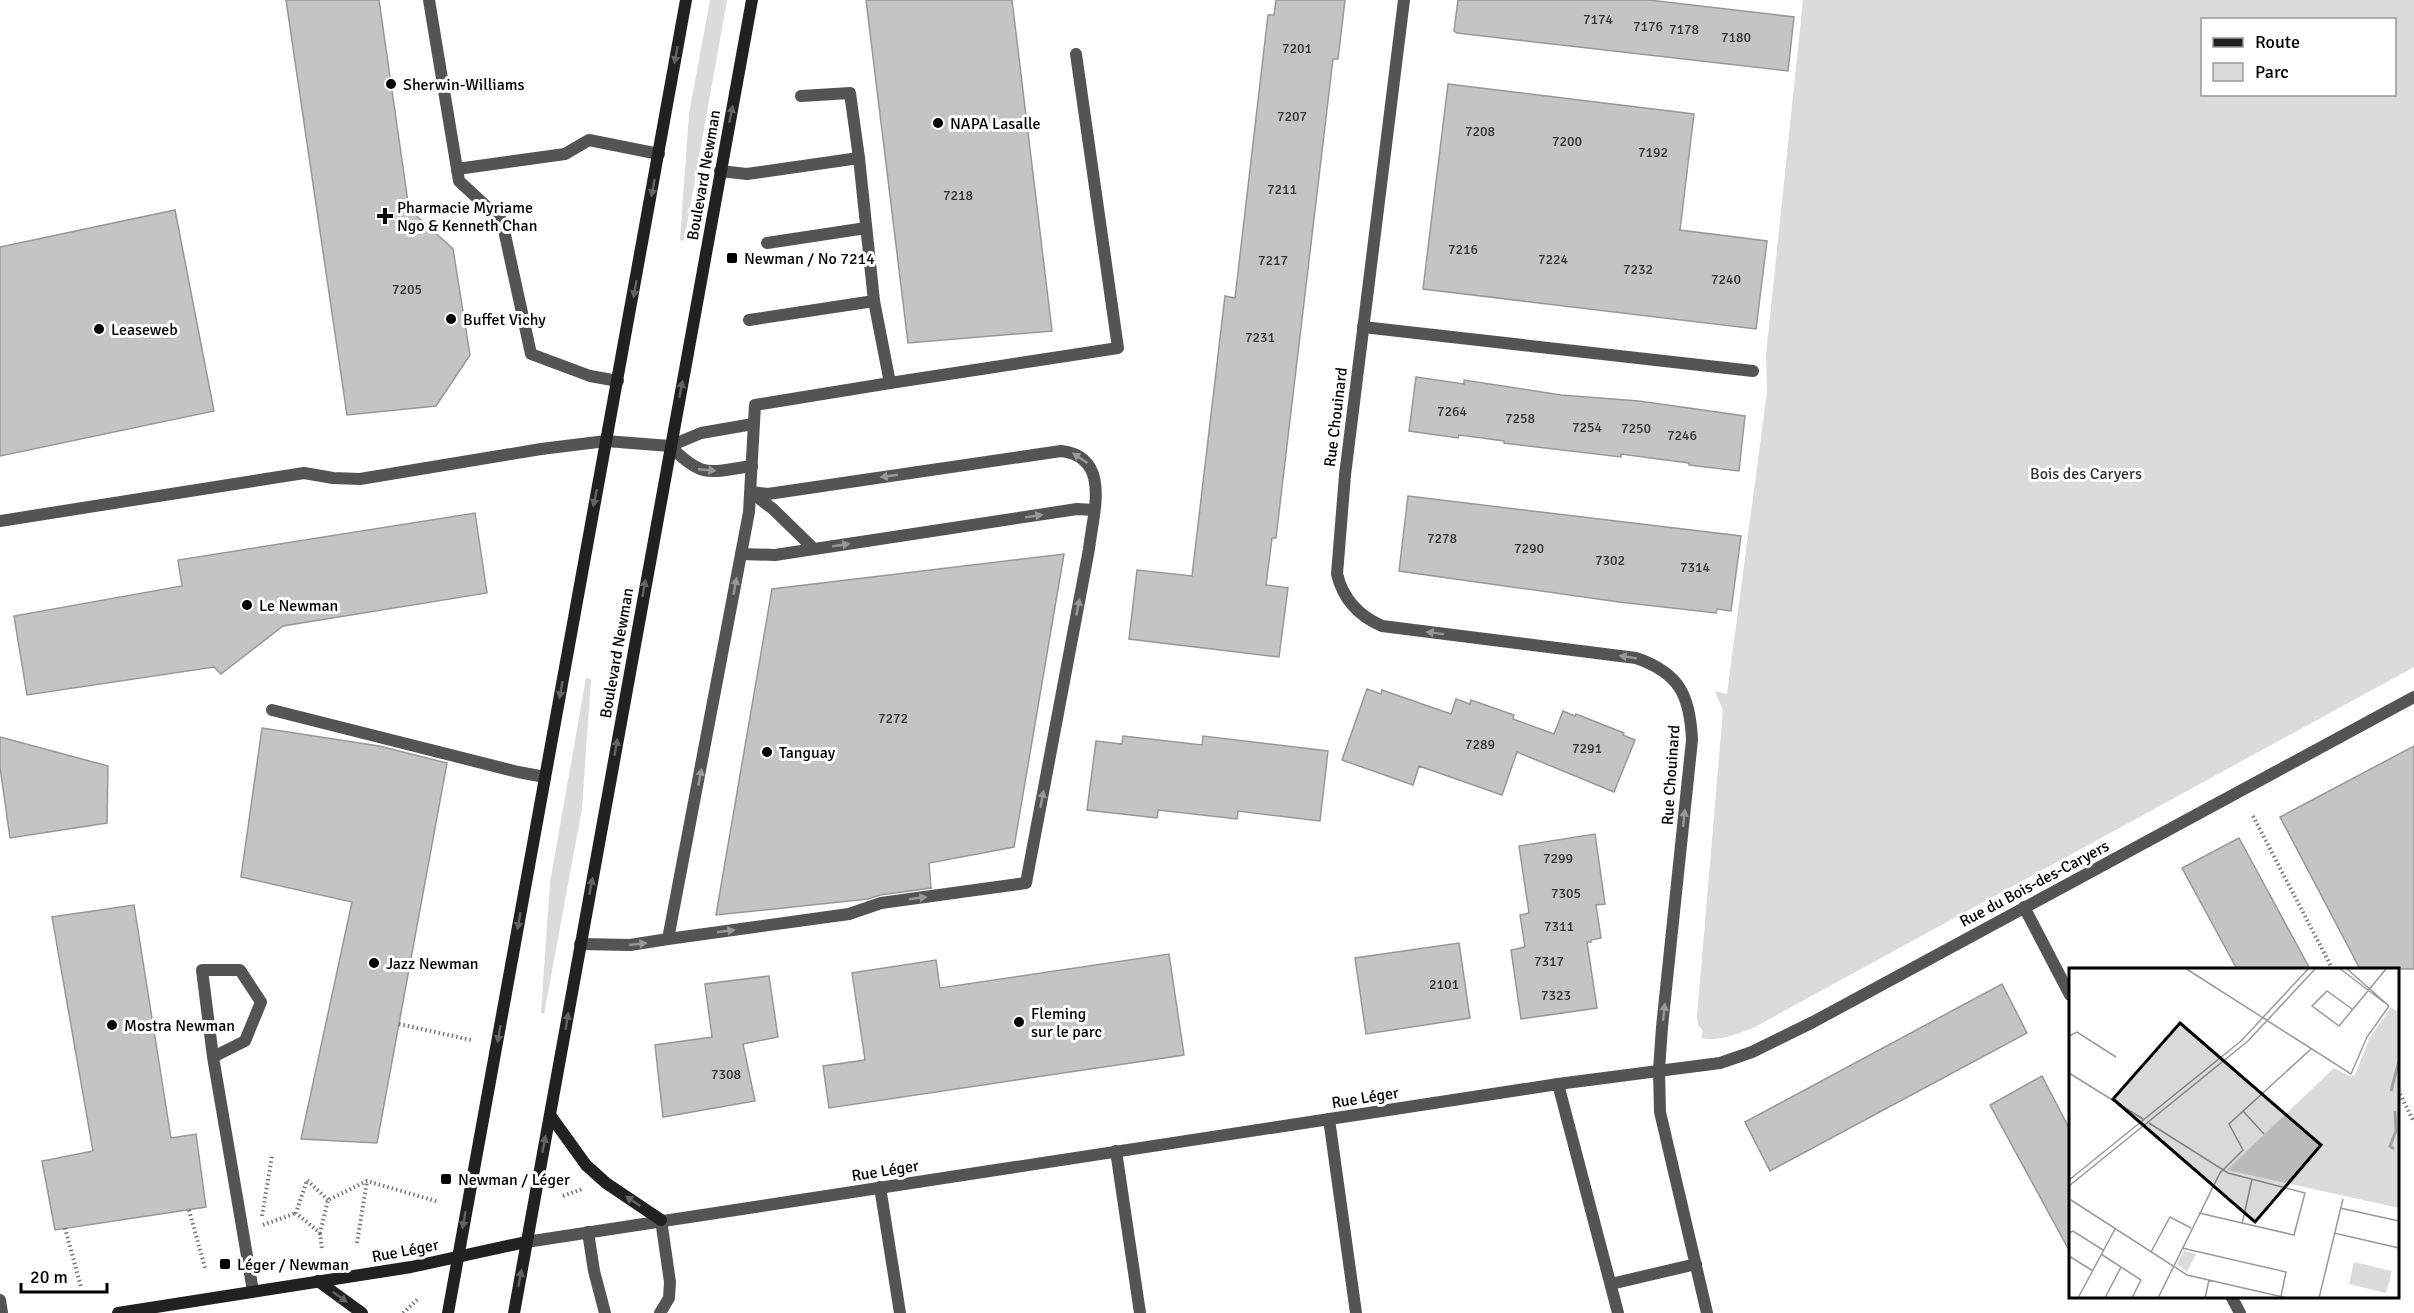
<svg xmlns="http://www.w3.org/2000/svg" width="2414" height="1313" font-family="Signika,sans-serif">
  <style>
    .green { fill: #dbdbdb; fill-rule: evenodd }
    .building { fill: #c4c4c4; stroke: #989898; stroke-width: 1.5 }
    .lines { fill: none; stroke-linecap: round; stroke-linejoin: round }
    .path { stroke: #767676; stroke-width: 4; stroke-dasharray: 1.5 3; stroke-linecap: butt }
    .lane { stroke: #545454; stroke-width: 12 }
    .street { stroke: #545454; stroke-width: 12 }
    .secondary { stroke: #212121; stroke-width: 12 }
    .oneway { fill: #646464 }
    .oneway2 { fill: #989898 }
    .poi-dot { fill: #000; stroke: #fff; stroke-width: 2 }
    .labels { text-anchor: middle; stroke-width: 6; stroke-linejoin: round; paint-order: stroke }
    .number-label { font-size: 14px; fill: #313131 }
    .poi-label { font-size: 16px; fill: #000; stroke: #fff; text-anchor: start }
    .street-label { font-size: 16px; fill: #000; stroke: #fff }
    .park-label { font-size: 16px; fill: #323232; stroke: #fff }
    .inset-river { fill: none; stroke: #a2a2a2; stroke-width: 3 }
    .inset-road { fill: none; stroke: #999; stroke-width: 1.5 }
    .view { fill: #000; fill-opacity: 0.15; stroke: #000; stroke-width: 3 }
    .inset-edge { fill: none; stroke: #000; stroke-width: 3 }
  </style>
  <rect width="100%" height="100%" fill="#fff"/>
  <g class="green">
    <polygon points="710,0 727,0 684,241 680,240 689,114"/>
    <path d="M1803 0H2414V667L1753 1028C1737 1034 1718 1042 1701 1038L1703 1031 1698 1025 1697 1016 1723 711 1715 691 1727 694 1767 392 1766 355ZM2202 20H2394V94H2202Z"/>
    <polygon points="586,678 591,679 582,808 544,1014 541,1013 550,883"/>
  </g>
  <g class="building">
    <polygon points="286,0 379,0 409,209 453,249 470,355 436,406 347,415"/>
    <polygon points="866,0 1012,0 1052,331 908,343"/>
    <polygon points="1276,0 1345,0 1338,59 1333,59 1280,504 1276,538 1272,538 1266,585 1288,588 1279,657 1129,639 1137,570 1192,576 1225,296 1235,298 1268,15 1274,15"/>
    <polygon points="1458,0 1649,0 1794,17 1788,71 1457,33 1454,31"/>
    <polygon points="1448,84 1694,114 1680,230 1767,241 1756,329 1423,289"/>
    <polygon points="175,210 214,411 0,456 0,247"/>
    <polygon points="1416,377 1464,384 1464,380 1561,395 1639,401 1745,416 1739,471 1689,465 1689,463 1666,460 1621,454 1621,457 1504,443 1504,441 1482,438 1459,435 1458,438 1409,431"/>
    <polygon points="1408,496 1741,536 1731,611 1717,609 1716,613 1619,602 1399,571"/>
    <polygon points="475,513 487,593 283,626 221,674 214,667 27,695 14,616 182,586 178,560"/>
    <polygon points="1064,554 1014,847 929,863 931,888 880,895 868,899 716,915 772,589"/>
    <polygon points="1367,689 1381,694 1382,690 1451,714 1456,699 1470,704 1471,700 1514,715 1513,719 1554,734 1563,711 1575,716 1576,714 1624,733 1623,735 1635,740 1614,792 1517,752 1502,795 1419,766 1413,785 1342,760"/>
    <polygon points="262,728 379,746 447,763 377,1143 301,1139 352,902 241,877"/>
    <polygon points="1123,736 1202,745 1203,736 1328,751 1320,821 1238,811 1237,819 1158,810 1157,818 1087,810 1096,741 1122,744"/>
    <polygon points="0,737 108,766 107,823 10,838 0,767"/>
    <polygon points="2414,746 2414,969 2360,969 2280,817"/>
    <polygon points="1595,834 1605,904 1596,905 1601,938 1591,940 1591,942 1587,942 1597,1008 1521,1019 1511,950 1525,947 1520,915 1529,913 1519,846"/>
    <polygon points="2239,838 2310,969 2237,969 2182,868"/>
    <polygon points="134,905 171,1138 196,1134 206,1207 55,1230 42,1161 93,1151 52,917"/>
    <polygon points="1459,943 1470,1018 1366,1034 1355,958"/>
    <polygon points="1169,954 1184,1055 829,1108 823,1066 865,1060 852,973 936,960 940,988"/>
    <polygon points="769,976 778,1037 743,1044 755,1101 663,1117 655,1045 712,1037 705,984"/>
    <polygon points="2002,984 2027,1033 1770,1171 1745,1122"/>
    <polygon points="2042,1076 2070,1130 2070,1252 1990,1105"/>
  </g>
  <g class="lines">
    <g class="path">
      <polyline points="2253,816 2333,970"/>
      <polyline points="399,1024 471,1040"/>
      <polyline points="2398,1090 2414,1122"/>
      <polyline points="563,1196 582,1189"/>
      <polyline points="328,1200 307,1180 296,1213 320,1233 328,1200 367,1181 439,1202"/>
      <polyline points="189,1210 205,1268"/>
      <polyline points="262,1216 272,1156"/>
      <polyline points="263,1225 296,1213"/>
      <polyline points="65,1228 81,1287"/>
      <polyline points="320,1233 322,1250"/>
      <polyline points="357,1243 367,1181"/>
      <polyline points="403,1313 418,1299"/>
    </g>
    <g class="lane">
      <polyline points="429,0 459,181 502,221 531,354 590,376 618,381"/>
      <polyline points="457,169 565,154 589,140 659,154"/>
      <polyline points="720,171 747,174 859,158 850,93 801,96"/>
      <polyline points="767,243 866,228"/>
      <polyline points="749,320 874,301"/>
      <polyline points="890,383 1118,348 1076,54"/>
      <path d="M670 446C703 479 708 472 752 466"/>
      <polyline points="752,493 773,509 814,549"/>
      <polyline points="0,521 304,473 333,478 360,479 541,449 606,441 670,446 701,433 753,424"/>
      <polyline points="741,554 775,555 1077,509 1094,510"/>
      <polyline points="272,710 518,772 545,777"/>
      <path d="M668 939 849 914 881 903 1026 883 1089 549C1093 513 1112 457 1061 451L768 494 751 492"/>
      <polyline points="580,944 630,945 668,939 749,512 755,405 890,383 874,301 859,158"/>
      <polyline points="213,1057 245,1041 261,1002 240,970 202,970 213,1057 253,1291"/>
      <polyline points="1558,1084 1618,1313"/>
      <polyline points="1329,1119 1356,1313"/>
      <polyline points="1116,1151 1140,1313"/>
      <polyline points="880,1187 900,1313"/>
      <polyline points="588,1232 594,1271 605,1313"/>
      <polyline points="1611,1284 1696,1264"/>
      <polyline points="0,1300 2,1313"/>
      <polyline points="660,1313 669,1298 670,1282 661,1220"/>
    </g>
    <g class="street">
      <path d="M1404 0 1345 475 1337 574C1343 599 1359 616 1382 626L1636 658C1680 673 1690 696 1692 740L1662 1027 1659 1070 1660 1112 1707 1313"/>
      <polyline points="1363,327 1753,371"/>
      <polyline points="2024,907 2070,995"/>
      <polyline points="526,1242 1558,1084 1720,1063 1752,1052 1813,1022 2414,697"/>
      <polyline points="2231,1296 2240,1313"/>
    </g>
    <g class="secondary">
      <polyline points="550,1115 586,1165 606,1183 661,1220"/>
      <polyline points="318,1281 362,1313"/>
      <polyline points="118,1313 411,1267 526,1242"/>
      <polyline points="448,1313 686,0"/>
      <polyline points="514,1313 752,0"/>
    </g>
  </g>
  <defs><path id="oneway-solid" d="M-6-.8H1V-3.2L6.5 0L1 3.2V.8H-6Z" transform="scale(1.5)"/></defs>
  <g class="oneway">
    <use href="#oneway-solid" transform="translate(676 55) rotate(100)"/>
    <use href="#oneway-solid" transform="translate(731 114) rotate(-79)"/>
    <use href="#oneway-solid" transform="translate(653 188) rotate(100)"/>
    <use href="#oneway-solid" transform="translate(635 289) rotate(100)"/>
    <use href="#oneway-solid" transform="translate(681 389) rotate(-79)"/>
    <use href="#oneway-solid" transform="translate(595 498) rotate(102)"/>
    <use href="#oneway-solid" transform="translate(644 588) rotate(-80)"/>
    <use href="#oneway-solid" transform="translate(561 690) rotate(100)"/>
    <use href="#oneway-solid" transform="translate(616 747) rotate(-80)"/>
    <use href="#oneway-solid" transform="translate(591 886) rotate(-79)"/>
    <use href="#oneway-solid" transform="translate(519 921) rotate(100)"/>
    <use href="#oneway-solid" transform="translate(567 1021) rotate(-81)"/>
    <use href="#oneway-solid" transform="translate(499 1034) rotate(100)"/>
    <use href="#oneway-solid" transform="translate(544 1144) rotate(-79)"/>
    <use href="#oneway-solid" transform="translate(633 1201) rotate(-146)"/>
    <use href="#oneway-solid" transform="translate(464 1220) rotate(100)"/>
    <use href="#oneway-solid" transform="translate(520 1278) rotate(-79)"/>
    <use href="#oneway-solid" transform="translate(340 1297) rotate(36)"/>
  </g>
  <g class="oneway2">
    <use href="#oneway-solid" transform="translate(1080 458) rotate(-146)"/>
    <use href="#oneway-solid" transform="translate(707 470) rotate(5)"/>
    <use href="#oneway-solid" transform="translate(889 476) rotate(172)"/>
    <use href="#oneway-solid" transform="translate(1034 516) rotate(-9)"/>
    <use href="#oneway-solid" transform="translate(841 545) rotate(-9)"/>
    <use href="#oneway-solid" transform="translate(735 586) rotate(-80)"/>
    <use href="#oneway-solid" transform="translate(1078 607) rotate(-79)"/>
    <use href="#oneway-solid" transform="translate(1435 633) rotate(-173)"/>
    <use href="#oneway-solid" transform="translate(1628 657) rotate(-171)"/>
    <use href="#oneway-solid" transform="translate(700 777) rotate(-79)"/>
    <use href="#oneway-solid" transform="translate(1042 799) rotate(-79)"/>
    <use href="#oneway-solid" transform="translate(1684 818) rotate(-84)"/>
    <use href="#oneway-solid" transform="translate(918 898) rotate(-8)"/>
    <use href="#oneway-solid" transform="translate(726 931) rotate(-8)"/>
    <use href="#oneway-solid" transform="translate(638 944) rotate(-6)"/>
    <use href="#oneway-solid" transform="translate(1664 1012) rotate(-84)"/>
  </g>
  <g class="poi-dot">
    <circle cx="391" cy="84" r="6"/>
    <circle cx="938" cy="123" r="6"/>
    <path d="M382 207h6v6h6v6h-6v6h-6v-6h-6v-6h6z"/>
    <rect x="726" y="252" width="12" height="12" rx="3"/>
    <circle cx="451" cy="319" r="6"/>
    <circle cx="99" cy="329" r="6"/>
    <circle cx="247" cy="605" r="6"/>
    <circle cx="767" cy="752" r="6"/>
    <circle cx="374" cy="963" r="6"/>
    <circle cx="1019" cy="1022" r="6"/>
    <circle cx="112" cy="1025" r="6"/>
    <rect x="440" y="1173" width="12" height="12" rx="3"/>
    <rect x="219" y="1258" width="12" height="12" rx="3"/>
  </g>
  <g class="labels">
    <g class="number-label">
      <text x="1598" y="24">7174</text>
      <text x="1648" y="31">7176</text>
      <text x="1684" y="34">7178</text>
      <text x="1736" y="42">7180</text>
      <text x="1297" y="53">7201</text>
      <text x="1292" y="121">7207</text>
      <text x="1480" y="136">7208</text>
      <text x="1567" y="146">7200</text>
      <text x="1653" y="157">7192</text>
      <text x="1282" y="194">7211</text>
      <text x="958" y="200">7218</text>
      <text x="1463" y="254">7216</text>
      <text x="1553" y="264">7224</text>
      <text x="1273" y="265">7217</text>
      <text x="1638" y="274">7232</text>
      <text x="1726" y="284">7240</text>
      <text x="407" y="294">7205</text>
      <text x="1260" y="342">7231</text>
      <text x="1452" y="416">7264</text>
      <text x="1520" y="423">7258</text>
      <text x="1587" y="432">7254</text>
      <text x="1636" y="433">7250</text>
      <text x="1682" y="440">7246</text>
      <text x="1442" y="543">7278</text>
      <text x="1529" y="553">7290</text>
      <text x="1610" y="565">7302</text>
      <text x="1695" y="572">7314</text>
      <text x="893" y="723">7272</text>
      <text x="1480" y="749">7289</text>
      <text x="1587" y="753">7291</text>
      <text x="1558" y="863">7299</text>
      <text x="1566" y="898">7305</text>
      <text x="1559" y="931">7311</text>
      <text x="1549" y="966">7317</text>
      <text x="1444" y="989">2101</text>
      <text x="1556" y="1000">7323</text>
      <text x="726" y="1079">7308</text>
    </g>
    <g class="poi-label">
      <text x="403" y="90">Sherwin-Williams</text>
      <text x="950" y="129">NAPA Lasalle</text>
      <text x="397" y="213">Pharmacie Myriame<tspan x="397" dy="18">Ngo &amp; Kenneth Chan</tspan></text>
      <text x="744" y="264">Newman / No 7214</text>
      <text x="463" y="325">Buffet Vichy</text>
      <text x="111" y="335">Leaseweb</text>
      <text x="259" y="611">Le Newman</text>
      <text x="779" y="758">Tanguay</text>
      <text x="386" y="969">Jazz Newman</text>
      <text x="1031" y="1019">Fleming<tspan x="1031" dy="18">sur le parc</tspan></text>
      <text x="124" y="1031">Mostra Newman</text>
      <text x="458" y="1185">Newman / Léger</text>
      <text x="237" y="1270">Léger / Newman</text>
    </g>
    <g class="street-label">
      <text transform="translate(703 175) rotate(-80)" y="6">Boulevard Newman</text>
      <text transform="translate(1335 417) rotate(-83)" y="6">Rue Chouinard</text>
      <text transform="translate(616 653) rotate(-80)" y="6">Boulevard Newman</text>
      <text transform="translate(1670 775) rotate(-86)" y="6">Rue Chouinard</text>
      <text transform="translate(2034 883) rotate(-28)" y="6">Rue du Bois-des-Caryers</text>
      <text transform="translate(1365 1097) rotate(-9)" y="6">Rue Léger</text>
      <text transform="translate(885 1170) rotate(-9)" y="6">Rue Léger</text>
      <text transform="translate(405 1250) rotate(-11)" y="6">Rue Léger</text>
    </g>
    <g class="park-label">
      <text x="2086" y="479">Bois des Caryers</text>
    </g>
  </g>
  <g transform="translate(2069 968)">
    <rect width="330" height="330" fill="#fff"/>
    <path d="M322 39 330 45V240L158 202 265 100 281 108 286 107 300 71ZM115 283 127 286 118 304 108 296ZM285 294 323 303 317 325 280 316Z" fill="#dbdbdb"/>
    <path class="inset-river" d="M322 123 330 93M325 181 321 178 327 163 326 143"/>
    <path class="inset-road" d="M116 0 282 106 298 69 320 38M270 0 320 38M277 0 320 38M283 41 258 23 243 38 270 58 317 1M0 68 8 64 47 89M0 105 74 151M174 143 195 166M80 155 159 205 236 225 225 267 130 245M0 212 172 73 240 0M0 218 179 73 247 0M2 232 118 307 218 330M271 240 330 253M173 256 183 211M0 265 4 263 34 282M265 265 330 280M113 280 217 304 212 328M82 284 101 249 122 260M32 286 72 312 63 330M0 288 24 303M9 330 46 261M36 330 52 299M89 330 151 205 174 182 160 156 242 81M136 330 140 312M250 330 274 231"/>
    <path class="view" d="M111 55 252 177 186 254 44 131Z"/>
    <rect width="330" height="330" class="inset-edge"/>
  </g>
  <rect x="2201" y="18" width="195" height="78" fill="#ffffff" stroke="#999999" stroke-width="1.5"/>
  <rect x="2213" y="38" width="30" height="9" fill="#212121" stroke="#999999" stroke-width="1.5"/>
  <text x="2255" y="48" font-size="18" fill="#000000">Route</text>
  <rect x="2213" y="63" width="30" height="18" fill="#dbdbdb" stroke="#999999" stroke-width="1.5"/>
  <text x="2255" y="78" font-size="18" fill="#000000">Parc</text>
  <path d="M21 1283v9h86v-9" fill="none" stroke="#000000" stroke-width="3"/>
  <text x="30" y="1283" font-size="18" fill="#000000" stroke="#ffffff" stroke-width="4.5" paint-order="stroke">20 m</text>
</svg>
